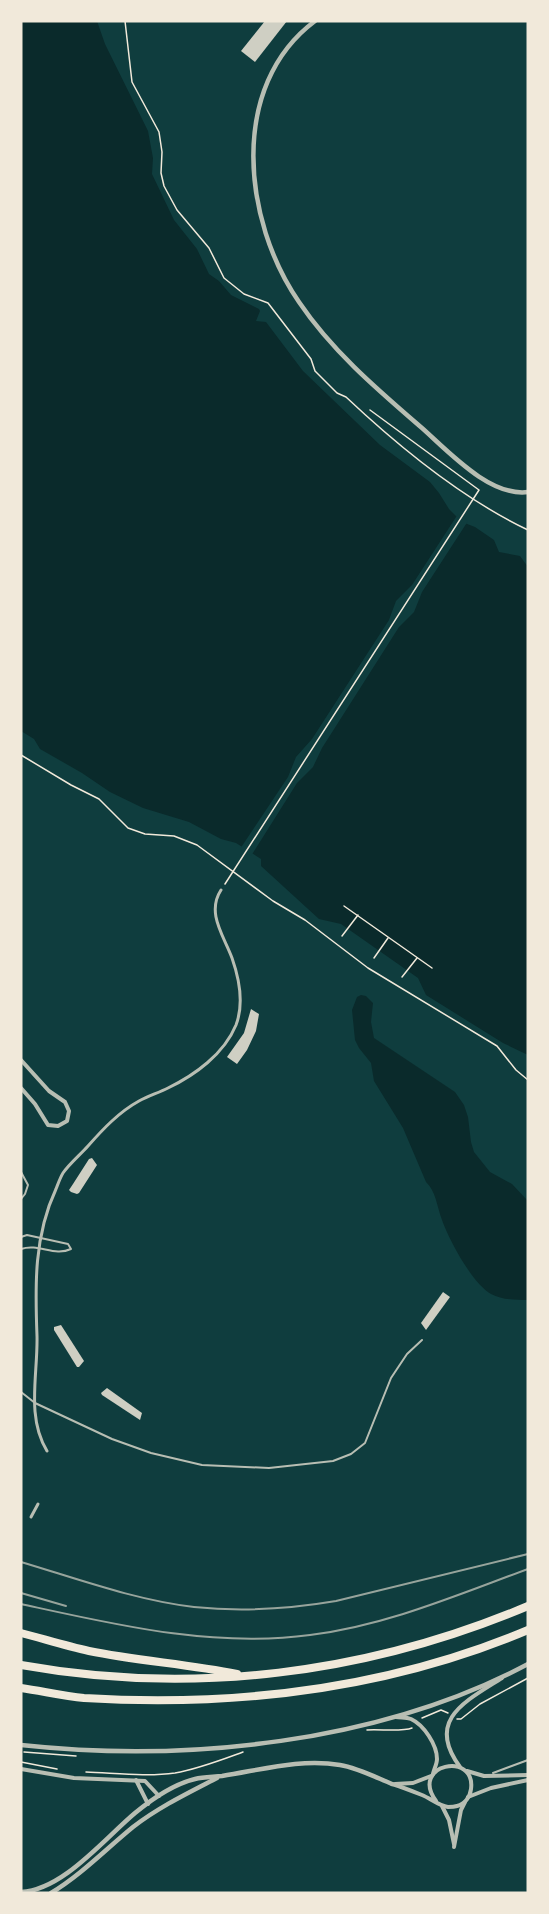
<svg xmlns="http://www.w3.org/2000/svg" width="549" height="1914" font-family="Manrope,sans-serif">
  <style>
    .water { fill: #0a2a2b }
    .pier { fill: #0f3d3e }
    .building { fill: #cfcfc3 }
    .lines { fill: none; stroke-linecap: round; stroke-linejoin: round }
    .path { stroke: #f1e9da; stroke-width: 1.5 }
    .service { stroke: #b8beb3; stroke-width: 2 }
    .pedestrian { stroke: #b8beb3; stroke-width: 3 }
    .minor { stroke: #b8beb3; stroke-width: 4 }
    .tertiary { stroke: #b8beb3; stroke-width: 4.5 }
    .motorway { stroke: #f1e9da; stroke-width: 8 }
    .rail { stroke: #97a49c; stroke-width: 2 }
  </style>
  <rect width="100%" height="100%" fill="#0f3d3e"/>
  <g class="water">
    <polygon points="21,21 97,21 105,44 148,131 153,158 152,174 174,220 197,249 209,274 219,281 231,295 259,309 260,311 256,321 266,322 303,371 329,396 380,445 430,482 439,493 449,509 462,522 475,527 494,540 499,552 520,556 528,567 528,1055 503,1043 426,995 418,978 341,924 319,919 261,866 261,859 236,843 221,839 189,822 143,808 110,792 82,773 40,749 34,739 21,731"/>
    <path d="M361 995 366 996 373 1003 371 1022 374 1038 455 1092 464 1105 468 1117 471 1142 474 1152 490 1172 512 1184 528 1201V1300C516 1300 502 1300 491 1294 472 1283 449 1240 442 1220 437 1207 436 1191 426 1182L403 1128 374 1081 371 1063 359 1048 355 1040 352 1010 357 997Z"/>
  </g>
  <polygon class="pier" points="458,514 468,521 422,592 414,612 399,627 322,748 313,767 297,783 251,856 240,849 288,777 296,757 312,739 389,620 396,601 412,585"/>
  <g class="building">
    <polygon points="265,21 287,21 255,62 241,51"/>
    <polygon points="251,1009 259,1014 256,1031 247,1050 237,1064 227,1057 244,1033"/>
    <polygon points="92,1158 97,1165 79,1193 77,1194 71,1192 69,1190 73,1184 89,1159"/>
    <polygon points="443,1292 450,1297 426,1330 421,1323"/>
    <polygon points="61,1325 84,1361 79,1367 77,1367 54,1330 54,1327"/>
    <polygon points="107,1388 142,1413 140,1420 102,1395 101,1393"/>
  </g>
  <g class="lines">
    <g class="path">
      <path d="M125 21 132 82 159 132 162 152 161 173 164 186 177 210 209 248 224 278 244 294 268 303 311 359 315 371 337 393 346 397C398 446 463 499 528 530"/>
      <polyline points="21,755 71,785 99,799 128,828 145,834 174,836 197,845 273,901 305,920 368,968 497,1046 516,1070 528,1080"/>
      <polyline points="225,884 479,490 370,410"/>
      <polyline points="344,906 432,968"/>
      <polyline points="342,936 358,915"/>
      <polyline points="374,958 388,938"/>
      <polyline points="402,977 417,958"/>
      <polyline points="422,1718 441,1710 448,1713"/>
      <polyline points="457,1719 461,1719 480,1704 528,1678"/>
      <path d="M367 1730C380 1729 402 1732 412 1728"/>
      <polyline points="24,1752 76,1756"/>
      <polyline points="21,1762 57,1769"/>
      <path d="M86 1772C115 1773 146 1777 175 1773 198 1769 221 1760 243 1752"/>
    </g>
    <g class="service">
      <polyline points="21,1172 28,1185 25,1194 21,1199"/>
      <path d="M21 1237 27 1235 68 1244 71 1249C54 1257 39 1243 21 1249"/>
      <polyline points="21,1392 35,1403 112,1439 151,1453 202,1465 269,1468 333,1461 351,1454 365,1443 391,1378 407,1354 422,1340"/>
      <polyline points="493,1773 528,1760"/>
    </g>
    <g class="pedestrian">
      <path d="M47 1451C26 1417 38 1374 37 1336 35 1285 34 1236 56 1189 58 1184 60 1178 63 1173 70 1163 80 1155 88 1146 103 1129 119 1112 139 1101 148 1096 158 1093 168 1088 195 1075 224 1054 236 1025 244 1004 239 978 232 958 224 936 206 913 221 890"/>
      <polyline points="31,1517 38,1504"/>
    </g>
    <g class="minor">
      <polyline points="21,1060 49,1091 65,1102 69,1111 67,1121 58,1126 48,1125 35,1104 21,1088"/>
      <path d="M396 1717C401 1718 406 1717 411 1719 424 1725 437 1745 437 1759 437 1764 434 1769 433 1774"/>
      <path d="M460 1767C425 1720 466 1701 502 1678"/>
      <polyline points="21,1769 74,1778 145,1781 159,1796"/>
      <polyline points="467,1771 484,1776 528,1775"/>
      <polyline points="136,1780 148,1804"/>
      <path d="M392 1784C402 1787 412 1791 422 1795 430 1798 439 1806 448 1807 450 1807 454 1807 457 1806 465 1804 470 1797 471 1789 476 1751 409 1764 436 1801"/>
      <polyline points="395,1784 413,1783 431,1776"/>
      <polyline points="468,1797 491,1788 528,1780"/>
      <polyline points="442,1806 449,1820 454,1844"/>
      <polyline points="454,1847 461,1810 465,1802"/>
    </g>
    <g class="tertiary">
      <path d="M315 21C228 86 243 221 299 302 332 351 378 390 422 428 449 452 490 497 528 492"/>
      <path d="M21 1745C187 1763 379 1743 528 1664"/>
      <path d="M21 1892C63 1890 104 1839 135 1813 152 1799 174 1784 195 1779 203 1777 213 1777 222 1776 261 1770 301 1758 340 1765 358 1768 375 1777 392 1784"/>
      <path d="M51 1893C81 1875 106 1849 133 1827 159 1807 188 1793 217 1778"/>
    </g>
    <g class="motorway">
      <path d="M21 1633C44 1639 66 1646 89 1651 138 1661 188 1664 237 1674"/>
      <path d="M21 1665C193 1696 367 1674 528 1606"/>
      <path d="M21 1688C42 1691 63 1696 84 1698 235 1707 388 1689 528 1630"/>
    </g>
    <g class="rail">
      <path d="M21 1562C78 1579 135 1600 194 1607 242 1612 289 1609 336 1601L528 1554"/>
      <polyline points="21,1593 66,1606"/>
      <path d="M21 1604C117 1625 212 1648 310 1635 385 1626 457 1595 528 1569"/>
    </g>
  </g>
  <rect width="549" height="1914" fill="none" stroke="#f1e9da" stroke-width="45"/>
</svg>
